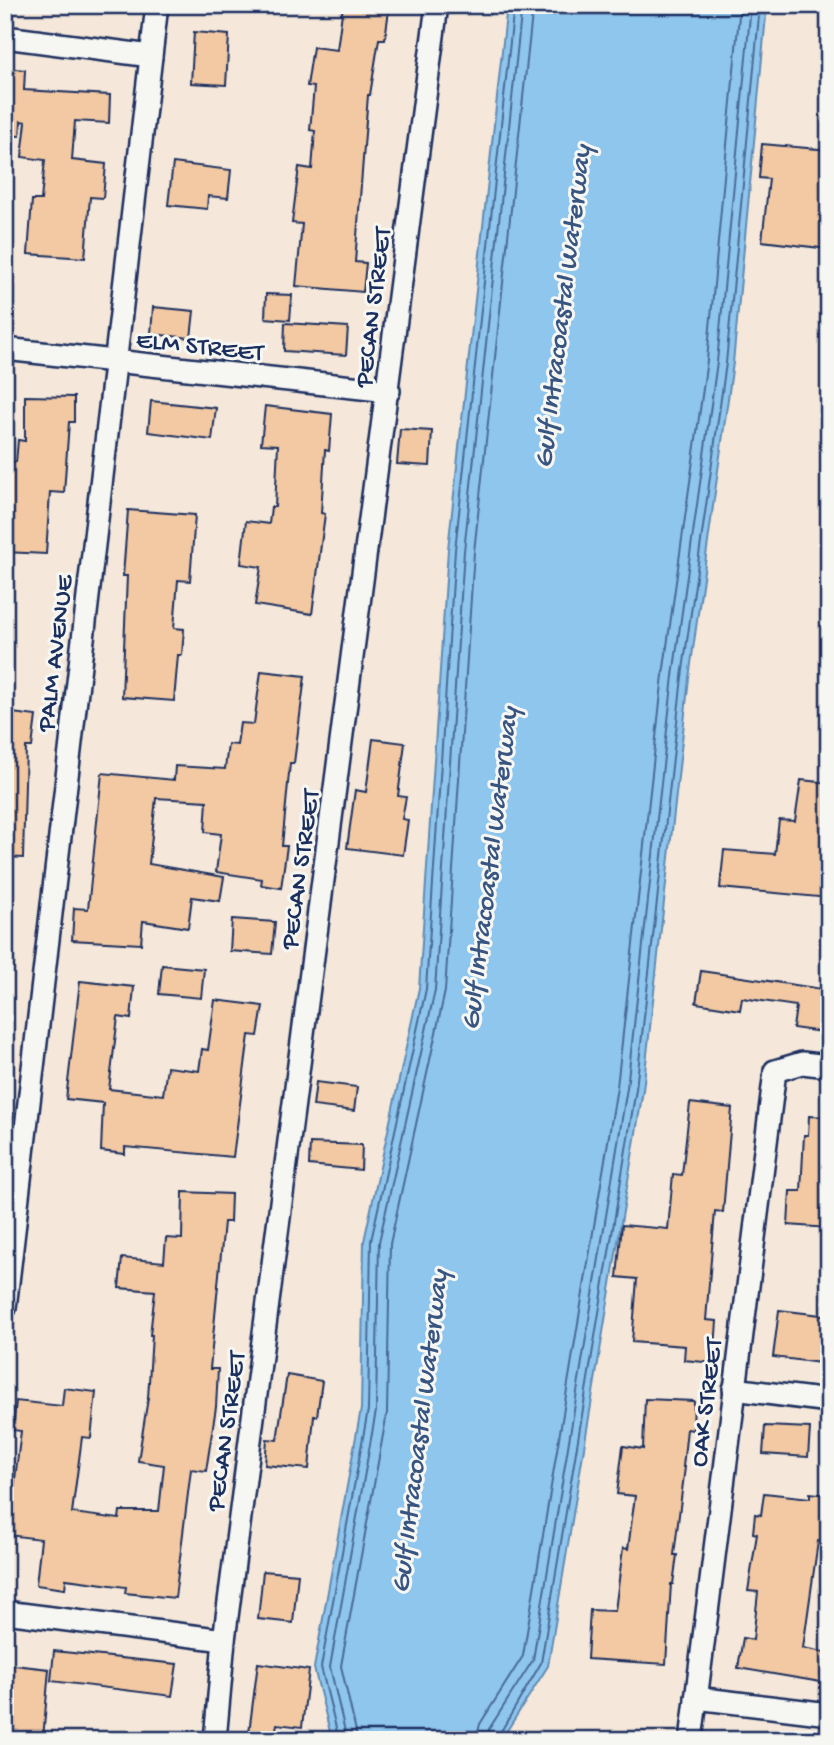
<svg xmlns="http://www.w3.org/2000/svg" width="834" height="1745" font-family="'Gochi Hand',sans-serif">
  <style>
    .water { fill: #8fc6ed; stroke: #618ab4; stroke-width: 2 }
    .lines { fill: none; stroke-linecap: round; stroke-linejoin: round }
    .shore { stroke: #496b97; stroke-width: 2 }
    .building { fill: #f2c9a2; stroke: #1b2f5e; stroke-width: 2 }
    .minor-casing { stroke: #1b2f5e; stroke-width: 26 }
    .minor { stroke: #f6f6f2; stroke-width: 21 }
    .labels { text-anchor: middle; stroke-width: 6; stroke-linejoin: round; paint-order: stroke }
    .street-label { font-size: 26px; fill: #1b2f5e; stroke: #f6f6f2 }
    .water-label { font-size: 28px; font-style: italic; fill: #385582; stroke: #f6f6f2 }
  </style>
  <rect width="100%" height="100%" fill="#f5e8da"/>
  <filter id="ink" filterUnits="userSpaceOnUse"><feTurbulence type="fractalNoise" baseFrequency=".0143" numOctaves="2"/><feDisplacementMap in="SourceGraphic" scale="14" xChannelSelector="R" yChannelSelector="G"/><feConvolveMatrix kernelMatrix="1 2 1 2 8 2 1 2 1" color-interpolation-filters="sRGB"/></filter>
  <g filter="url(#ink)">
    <polygon class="water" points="507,5 767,5 733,363 689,678 643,1090 548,1666 501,1740 332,1740 314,1668 361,1409 364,1241 419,988 448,549"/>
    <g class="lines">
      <g class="shore">
        <polyline points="339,1740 321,1667 368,1410 371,1241 426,989 455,550 514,5"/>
        <polyline points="347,1740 330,1667 376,1411 379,1242 435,990 464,551 522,5"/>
        <polyline points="358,1740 341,1666 387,1413 390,1244 445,991 474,552 533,5"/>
        <polyline points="476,1740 480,1724 523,1656 617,1087 663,675 707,360 740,5"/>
        <polyline points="487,1740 489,1729 533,1660 627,1088 673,676 717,362 751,5"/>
        <polyline points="496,1740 541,1663 636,1089 682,677 726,363 760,5"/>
      </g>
    </g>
    <g class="building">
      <polygon points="343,5 389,10 385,39 379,39 370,95 368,95 355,262 366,263 363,292 296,286 302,224 292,223 299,167 312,169 315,131 310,130 314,87 307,86 313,47 337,50"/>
      <polygon points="194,32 229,35 226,85 191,83"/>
      <polygon points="5,68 25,70 24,90 110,95 109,123 75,121 72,160 106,164 103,198 90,197 85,258 28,254 32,200 41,200 45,160 22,157 26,122 21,121 20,136 5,135"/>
      <polygon points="762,144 829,150 829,249 762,241 769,179 759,178"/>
      <polygon points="173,163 231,170 228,198 208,196 207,209 168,205"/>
      <polygon points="266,294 292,295 290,320 265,318"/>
      <polygon points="153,307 194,311 191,338 151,334"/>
      <polygon points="285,323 348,327 346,355 284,351"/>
      <polygon points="25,396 74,397 74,422 69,422 64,493 50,492 46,554 5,552 5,461 16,462 18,440 25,441"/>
      <polygon points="151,401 216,408 212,440 148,432"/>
      <polygon points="265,406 332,414 329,451 325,450 321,513 325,514 312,614 255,605 261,567 241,564 246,521 269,524 271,507 275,507 278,445 261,444"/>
      <polygon points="400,429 432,431 430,466 397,464"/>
      <polygon points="128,510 195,515 190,581 178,580 174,628 184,629 182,655 178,655 174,701 122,697 127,576 123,576"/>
      <polygon points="261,671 305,676 294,763 290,763 282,846 287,846 281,888 261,885 262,879 216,872 221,834 205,832 207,801 156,798 149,864 224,877 220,901 192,897 188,928 143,921 141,944 72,940 74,908 88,909 102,773 174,780 175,766 225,769 228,744 237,745 240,723 254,724"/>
      <polygon points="5,712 36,716 32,747 26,747 23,858 5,857"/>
      <polygon points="373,739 405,743 398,796 406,797 402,819 408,820 403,855 347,848 355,790 366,792"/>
      <polygon points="801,780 829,783 829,898 720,888 724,850 775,854 779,820 795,821"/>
      <polygon points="232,919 275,922 272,954 230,951"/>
      <polygon points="162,965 204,969 201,998 159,994"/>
      <polygon points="701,971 829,990 829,1033 793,1028 796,1006 742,998 740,1010 696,1003"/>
      <polygon points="80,981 134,987 131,1019 118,1017 109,1089 163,1095 167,1067 199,1071 202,1049 208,1050 215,1000 263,1006 258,1036 249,1035 233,1157 125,1147 125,1154 101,1151 103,1103 66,1099"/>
      <polygon points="316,1082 357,1087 354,1111 313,1106"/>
      <polygon points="690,1103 732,1108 723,1212 715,1211 706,1320 717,1321 714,1363 684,1360 685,1346 632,1342 637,1279 617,1277 622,1225 668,1229 673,1174 682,1175"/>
      <polygon points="809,1116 829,1117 829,1228 788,1225 790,1191 801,1191 804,1135 808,1135"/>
      <polygon points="310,1143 362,1145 361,1170 309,1165"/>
      <polygon points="183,1192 231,1194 230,1222 224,1222 210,1369 218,1369 216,1407 206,1471 191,1469 175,1598 125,1593 126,1587 66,1579 65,1589 36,1585 41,1539 8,1535 21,1431 13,1430 16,1401 62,1406 64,1388 96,1392 91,1438 82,1437 72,1513 119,1519 120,1511 159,1511 164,1465 138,1461 148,1398 152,1335 150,1335 155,1291 119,1288 122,1258 164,1262 166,1238 182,1239"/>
      <polygon points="779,1310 829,1316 829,1364 773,1357"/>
      <polygon points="287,1375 322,1381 317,1416 314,1416 309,1469 265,1465 267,1439 277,1440"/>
      <polygon points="645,1399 694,1401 693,1430 687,1429 683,1467 685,1467 674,1555 677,1555 673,1584 671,1584 666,1664 587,1659 590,1610 615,1611 623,1548 628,1549 635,1496 617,1494 623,1446 643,1449"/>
      <polygon points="765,1426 810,1428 808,1457 763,1454"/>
      <polygon points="764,1493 810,1498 810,1493 829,1495 829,1542 818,1541 803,1648 829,1653 827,1683 738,1668 743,1638 753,1640 758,1592 748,1591 757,1534 753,1533 755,1514 761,1515"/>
      <polygon points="263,1571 298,1574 293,1623 258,1619"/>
      <polygon points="54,1651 177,1664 172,1696 51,1681"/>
      <polygon points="258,1663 309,1670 302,1727 277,1724 274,1740 248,1740"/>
      <polygon points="5,1664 49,1669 43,1739 5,1740"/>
    </g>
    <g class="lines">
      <defs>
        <g id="minor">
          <polyline points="5,37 151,56"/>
          <polyline points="5,349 389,391"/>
          <polyline points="5,1308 157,5"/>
          <polyline points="734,1389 829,1401"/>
          <polyline points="5,1612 224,1640"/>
          <polyline points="696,1698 829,1714"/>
          <polyline points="215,1740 224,1640 437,5"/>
          <polyline points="691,1740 775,1071 802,1063 829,1066"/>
        </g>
      </defs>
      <use href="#minor" class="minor-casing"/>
      <use href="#minor" class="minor"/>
    </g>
  </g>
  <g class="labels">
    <g class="street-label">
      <text transform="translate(371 307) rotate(-83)" y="9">PECAN STREET</text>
      <text transform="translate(200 344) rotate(6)" y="9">ELM STREET</text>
      <text transform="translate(53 653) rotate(-83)" y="9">PALM AVENUE</text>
      <text transform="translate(298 869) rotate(-82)" y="9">PECAN STREET</text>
      <text transform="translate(704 1402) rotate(-83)" y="9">OAK STREET</text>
      <text transform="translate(224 1431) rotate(-82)" y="9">PECAN STREET</text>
    </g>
    <g class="water-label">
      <text transform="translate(560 306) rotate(-83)" y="10">Gulf Intracoastal Waterway</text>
      <text transform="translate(487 868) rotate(-83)" y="10">Gulf Intracoastal Waterway</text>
      <text transform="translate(417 1431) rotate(-83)" y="10">Gulf Intracoastal Waterway</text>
    </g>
  </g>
  <rect width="834" height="1745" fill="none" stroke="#f6f6f2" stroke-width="28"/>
  <rect x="14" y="14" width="806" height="1717" fill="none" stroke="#1b2f5e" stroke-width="2.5" filter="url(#ink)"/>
</svg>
